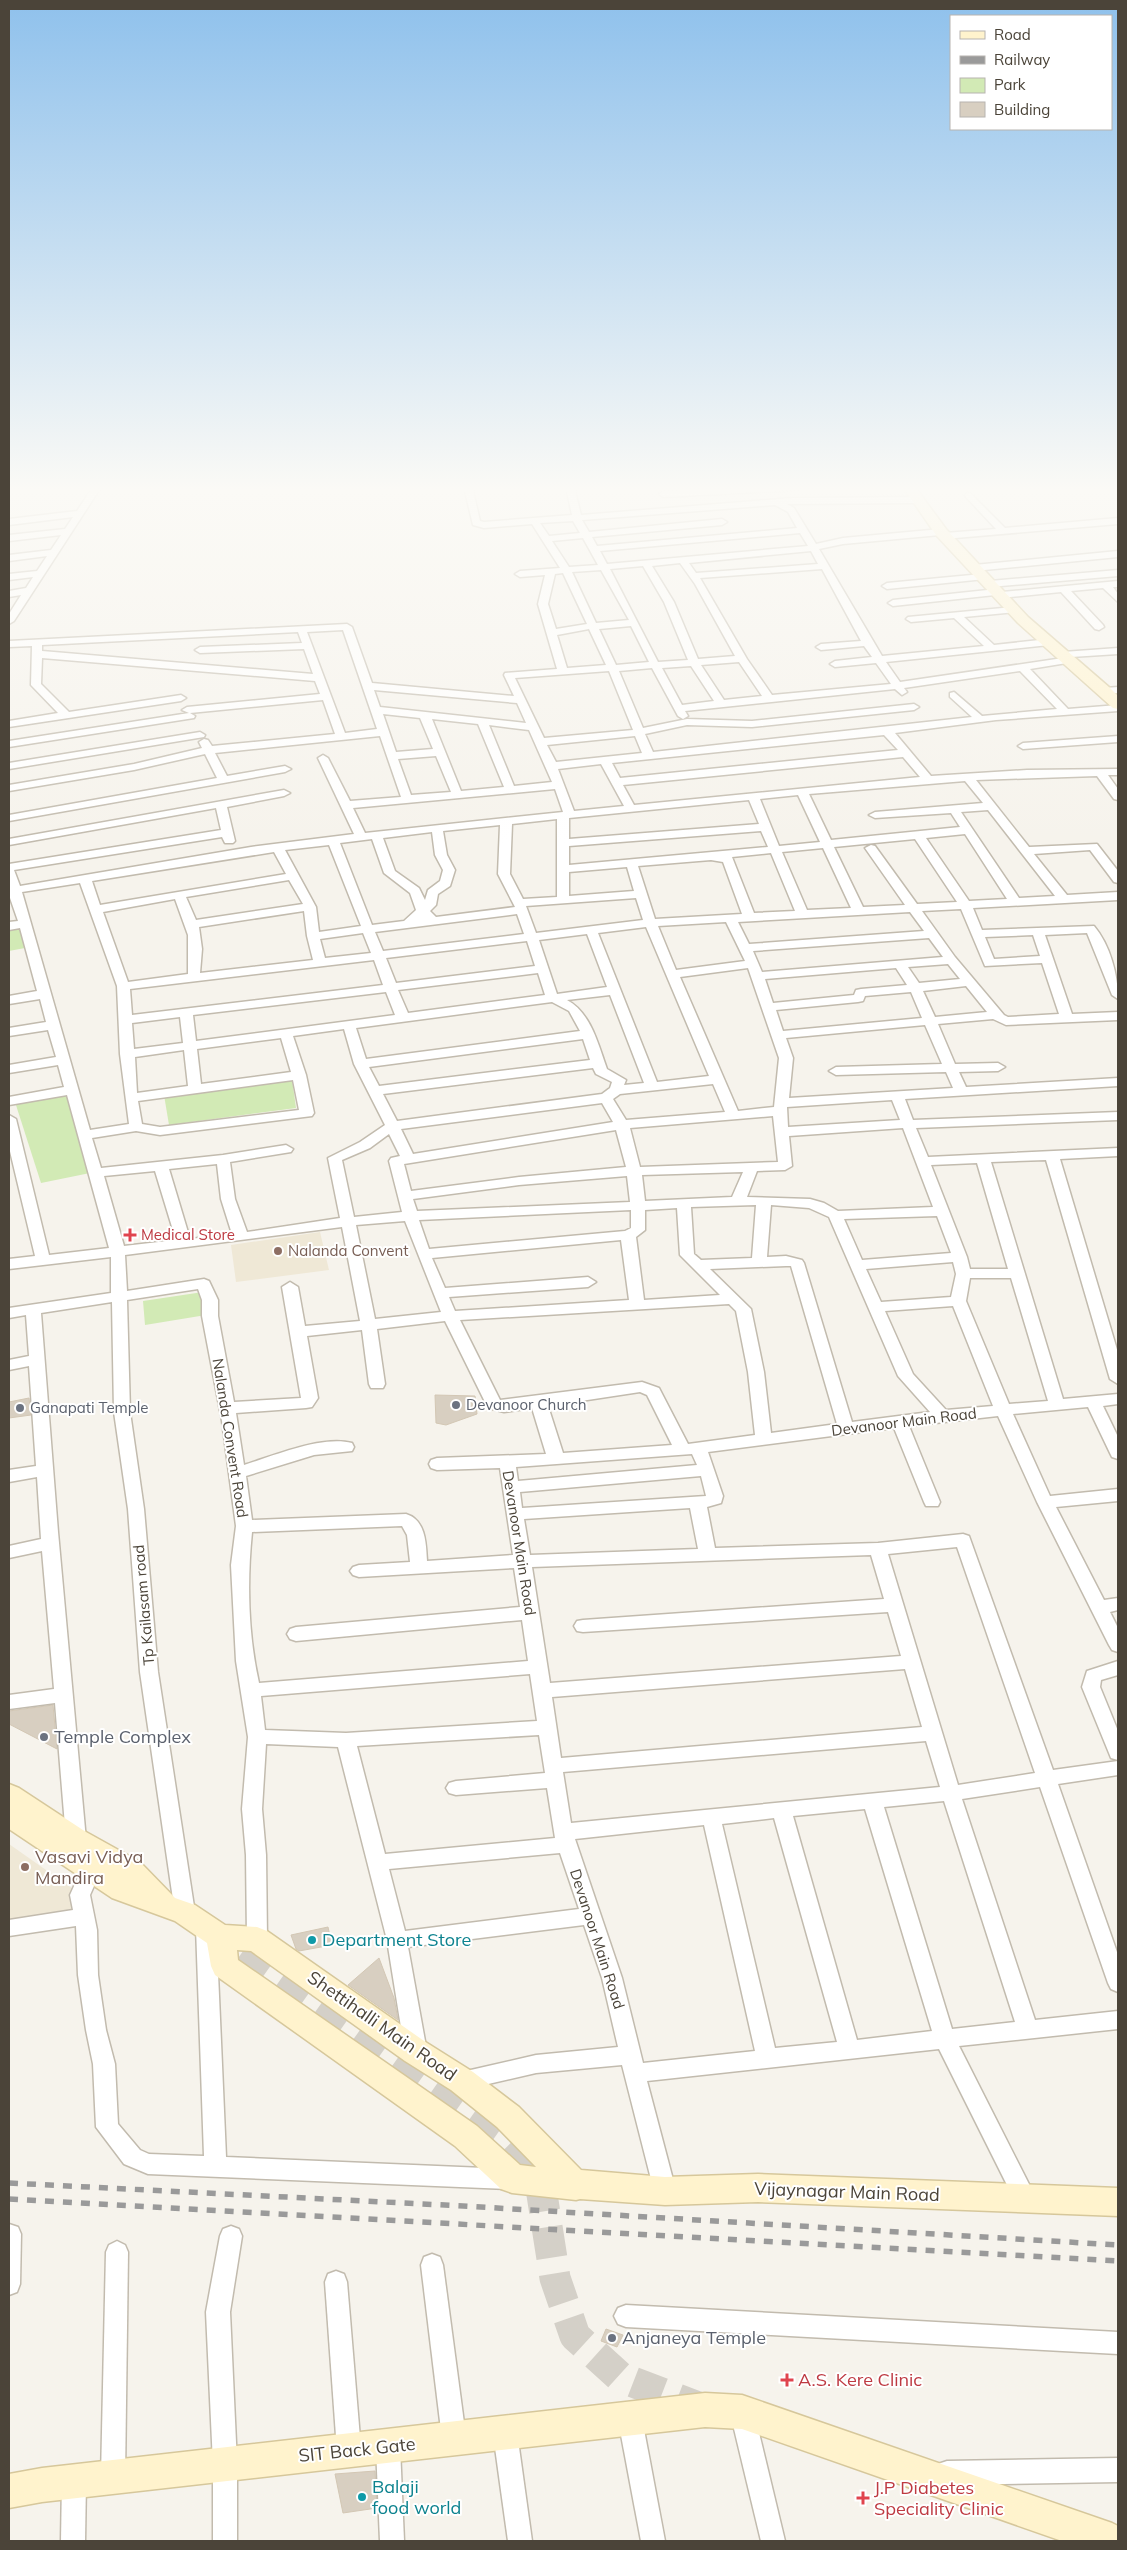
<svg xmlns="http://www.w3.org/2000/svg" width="1127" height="2550" font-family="Mulish,sans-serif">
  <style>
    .education { fill: #efe8d6 }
    .green { fill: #d2eab5 }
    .building { fill: #d8cfc1; stroke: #d3c7b4 }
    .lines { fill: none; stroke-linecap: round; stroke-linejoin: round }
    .secondary-tunnel { stroke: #d4d0c8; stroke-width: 31; stroke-dasharray: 31 16; stroke-linecap: butt }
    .street-casing { stroke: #c2bbae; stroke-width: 3 }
    .secondary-casing { stroke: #d6c79b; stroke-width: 3 }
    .street { fill: #fff; fill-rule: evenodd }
    .secondary { fill: #fff3cd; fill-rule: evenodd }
    .rail { stroke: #9a9a9a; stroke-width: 5.5; stroke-dasharray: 9 9; stroke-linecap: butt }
    .health-dot { fill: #e0444e; stroke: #fff; stroke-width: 2 }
    .education-dot { fill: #8d6e63; stroke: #fff; stroke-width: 2 }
    .worship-dot { fill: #6b7280; stroke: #fff; stroke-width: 2 }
    .culture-dot { fill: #0f9aa8; stroke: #fff; stroke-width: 2 }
    .labels { text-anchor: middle; stroke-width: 4; stroke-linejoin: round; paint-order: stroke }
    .health-label { font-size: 15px; fill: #be3a42; stroke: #fff; text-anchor: start }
    .education-label { font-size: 15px; fill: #785e54; stroke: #fff; text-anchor: start }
    .worship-label { font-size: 15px; fill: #5b616d; stroke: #fff; text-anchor: start }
    .street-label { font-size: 15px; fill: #4b4439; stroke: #fff }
    .near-worship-label { font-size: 18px; fill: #5b616d; stroke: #fff; text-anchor: start }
    .near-education-label { font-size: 18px; fill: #785e54; stroke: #fff; text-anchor: start }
    .near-culture-label { font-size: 18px; fill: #0d838f; stroke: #fff; text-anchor: start }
    .near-street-label { font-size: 18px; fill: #4b4439; stroke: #fff }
    .near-health-label { font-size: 18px; fill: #be3a42; stroke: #fff; text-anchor: start }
  </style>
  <rect width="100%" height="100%" fill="#f6f3ec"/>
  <g class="education">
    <polygon points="320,1232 329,1270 236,1282 231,1245"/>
    <polygon points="9,1844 73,1889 71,1912 9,1922"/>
  </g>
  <g class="green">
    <polygon points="20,928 25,948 9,951 9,930"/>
    <polygon points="292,1079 296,1108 169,1125 164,1095"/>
    <polygon points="67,1092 95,1172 41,1183 15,1102"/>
    <polygon points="203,1292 206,1315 145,1325 143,1301"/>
  </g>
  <g class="building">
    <polygon points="435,1395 475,1396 477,1414 446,1425 436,1423"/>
    <polygon points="29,1398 31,1415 9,1418 9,1402"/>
    <polygon points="53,1705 57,1749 9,1724 9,1711"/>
    <polygon points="328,1927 332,1945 299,1951 296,1949 291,1935"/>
    <polygon points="379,1958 394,1998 398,2020 348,1985"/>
    <polygon points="606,2329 623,2335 617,2347 601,2341"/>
    <polygon points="375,2471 377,2508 343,2513 335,2474"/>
  </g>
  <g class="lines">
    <polyline class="secondary-tunnel" points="241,1954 508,2143 526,2161 541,2188 555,2278 575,2336 620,2377 698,2407"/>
    <defs>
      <g id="street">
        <polygon points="93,487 101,487 14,621 9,624 9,614 21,595 9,597 9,591 26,588 33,577 9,580 9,574 37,571 47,556 9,561 9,555 51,550 61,535 9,541 9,535 65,529 73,517 9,525 9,519 77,511"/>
        <path d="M464 487H472L480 521 484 522 572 515 566 487H574L581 515 792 498 918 497 922 500 918 503 787 504 794 508 816 544 843 538 941 529 945 533 996 529 966 497 965 495 969 492 1005 528 1118 518V524L944 539 940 535 843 544 819 549 882 656 984 646 954 618 911 622 906 619 908 617 1013 607 1018 610 1016 612 964 617 994 645 1049 639 1054 642 1049 645 886 662 900 682 1063 658 1058 655 1063 652 1118 648V654L1071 657 1074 660 1073 662 1030 669 1068 709 1118 705V711L996 720 895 733 931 776 1027 770 1118 769V775H1108L1118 789V800L1114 799 1097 776 976 780 1029 847 1097 844 1118 871V883L1114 882 1090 850 1034 854 1067 895 1118 892V900L973 908 982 930 1094 926C1110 945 1118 975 1118 999L1112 995 1087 933 1045 935 1072 1014 1118 1012V1020L1006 1025 993 1019 938 1024 955 1064 998 1063 1005 1067 998 1071 959 1072 966 1087 1118 1078V1086L905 1099 913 1120 1118 1112V1120L916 1128 928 1157 1118 1148V1156L1060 1159 1118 1353V1384L1110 1379 1046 1160 991 1162 1063 1399 1118 1394V1404L1103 1406 1118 1437V1459L1112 1457 1110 1453 1088 1407 1013 1414 1050 1496 1118 1489V1501L1056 1507 1104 1600 1118 1598V1610L1110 1612 1118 1628V1652L1112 1650 1109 1645 1037 1502 998 1416 909 1426 940 1502 938 1506H926L924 1502 894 1428 708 1452 723 1496 721 1503 707 1507 715 1548 878 1543 963 1534 969 1536 1053 1770 1118 1761V1775L1058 1784 1118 1955V1992L1111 1989 1108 1983 1040 1787 962 1799 1035 2020 1118 2011V2029L959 2046 1036 2198 1033 2205 1025 2208 1017 2205 939 2049 647 2081 676 2191 673 2198 665 2201 657 2198 654 2191 622 2065 536 2073 462 2090 454 2088 451 2081 454 2074 462 2072 536 2055 618 2047 602 1978 584 1925 408 1947 427 2052 423 2058 416 2061 409 2058 405 2052 387 1940 338 1747 266 1744 262 1809 266 1855 267 1939 264 1945 257 1947 250 1945 247 1939 246 1855 242 1809 248 1737 236 1661 231 1565 236 1526 222 1421 202 1316V1300L198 1289 127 1300 130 1412 144 1509 158 1672 195 1913 192 1919 185 1921 178 1919 175 1913 140 1672 128 1509 114 1412 112 1302 41 1313 58 1532 86 1840C81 1849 75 1853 65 1850L62 1844 66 1838 55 1703 9 1709V1695L54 1689 42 1551 9 1558V1546L41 1539 37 1477 9 1482V1470L36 1466 29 1366 9 1370V1360L29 1356 26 1315 9 1318V1308L111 1293V1257L9 1269V1259L35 1256 9 1147V1115L16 1119 49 1255 109 1248 67 1095 9 1105V1097L64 1087 58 1065 9 1073V1065L56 1057 48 1030 9 1036V1028L46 1022 40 999 9 1004V996L37 991 20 928 9 930V922L18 921 9 895V864L221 830 216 808 9 845V839L284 790 290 793 284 796 227 807 235 841 233 843H225L222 837 14 870 20 886 251 847 354 834 318 758 323 755 328 758 350 801 401 797 380 736 215 753 227 776 285 766 291 769 285 772 9 821V815L217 778 205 754 134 770 9 791V785L134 764 202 748 199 742 204 739 208 740 212 746 335 734 323 700 190 713 195 716 194 718 9 747V741L189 713 182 710 187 707 320 694 315 681 42 658 41 684 69 712 181 695 186 698 181 701 9 727V721L58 713 31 685 32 646 9 647V641L347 624 352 627 372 683 514 696 504 675 505 673 557 669 538 604 545 575 520 577 515 574 520 571 560 568 532 524 484 528 473 525ZM775 505 788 512 797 528 597 546 592 537 722 525 727 522 722 519 589 532 582 520ZM573 521 580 533 549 536 540 523ZM800 533 808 546 607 564 600 551ZM583 538 598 565 569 567 552 541ZM811 551 818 564 696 573 689 563ZM680 563 695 584 735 656 698 659 674 602 652 566ZM643 566 664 602 688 660 658 662 610 569ZM822 569 861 641 821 644 816 647 821 650 864 646 872 657 835 661 830 664 835 667 876 663 891 684 772 695 747 659 700 578ZM601 570 629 620 596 623 572 572ZM563 573 587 624 556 629 548 604 555 574ZM631 626 649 662 616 665 599 629ZM589 629 606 665 567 668 557 635ZM343 630 377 729 345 733 307 632ZM298 632 302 643 200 647 195 650 200 653 304 649 313 674 42 651V645ZM739 662 762 696 724 700 701 665ZM691 666 714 701 682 705 662 668ZM652 668 678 716 683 719 688 716 685 711 895 689 902 695 907 692 904 688 1020 671 1057 709 982 716 954 692 950 693V697L972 717 653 752 645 734 687 725 752 727 914 710 919 707 914 704 752 721 687 719 643 728 619 671ZM609 671 633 730 544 738 515 678ZM374 690 517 703 526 723 380 707ZM383 714 420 718 433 749 396 752ZM432 719 478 724 504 787 461 791ZM489 725 529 730 552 782 514 786ZM884 735 898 750 620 778 612 763ZM635 736 642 753 556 762 547 745ZM436 756 451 792 411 795 398 759ZM903 757 920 777 634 805 623 785ZM601 764 624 806 574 811 558 769ZM965 781 983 803 875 812 869 815 875 818 951 813 960 827 831 840 809 794ZM555 789 563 812 365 833 353 808ZM798 795 820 842 779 846 760 799ZM749 800 759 824 569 839V818ZM988 810 1055 896 1019 898 961 812ZM557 819V897L523 899 510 874 512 824ZM500 825 498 874 515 907 436 917 430 911 436 905 438 894 450 886 455 870 447 855 443 831ZM761 831 768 847 569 865V846ZM432 832 435 855 443 870 440 881 428 890 425 900 419 888 395 871 383 838ZM965 834 1007 899 969 901 926 838ZM372 839 384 873 410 893 416 910 404 921 372 925 340 843ZM915 839 957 902 917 904 875 846 871 845 865 848 905 905 863 907 834 847ZM329 845 361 926 319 932 316 907 285 850ZM823 848 851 908 807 910 782 852ZM274 852 286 874 100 905 92 881ZM771 853 795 911 754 913 732 857ZM711 860 723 862 742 914 655 919 638 866ZM627 867 634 891 569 896V872ZM289 880 303 904 196 920 186 897ZM80 883 117 986 120 1054 129 1124 90 1130 22 892ZM636 898 643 920 536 933 526 906ZM175 899 188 935V974L128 982 103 912ZM961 909 985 966 1042 963 1059 1014 1008 1017 1004 1015 955 957 922 911ZM304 911 307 936 313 960 200 973 202 949 199 927ZM910 912 924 931 749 944 738 922ZM517 914 524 934 383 951 375 932ZM726 922 745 961 676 970 658 926ZM646 927 709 1076 657 1082 598 933ZM363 933 371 953 325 958 320 939ZM587 934 607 987 557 994 539 940ZM1033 935 1040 956 994 959 985 937ZM929 938 943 957 762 972 753 951ZM527 941 535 966 396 983 386 958ZM374 960 383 985 132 1015 130 989ZM948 964 960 979 919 983 908 967ZM748 968 779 1058 774 1107 738 1111 680 977ZM896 968 907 985 861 989 856 990 854 995 773 1003 765 979ZM538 973 545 995 408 1013 398 990ZM966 986 987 1012 935 1017 923 991ZM386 992 395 1015 196 1041 193 1015ZM911 992 922 1018 783 1031 776 1010 858 1002 863 1001 865 996ZM610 995 644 1083 624 1085 626 1080 607 1069C598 1044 591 1013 567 1000ZM552 1002 569 1011 580 1031 366 1059 356 1028ZM180 1017 183 1043 134 1049 132 1023ZM925 1025 942 1064 836 1067 829 1071 836 1075 946 1072 953 1088 789 1098 793 1058 786 1038ZM344 1029 354 1064 385 1125 360 1142 328 1158 340 1218 247 1232 235 1199 230 1162 291 1152 293 1149 286 1145 223 1155 101 1168 92 1138 136 1131 160 1135 312 1116 314 1113 306 1075 293 1036ZM281 1038 291 1072 201 1084 197 1049ZM583 1039 590 1060 379 1086 369 1067ZM184 1050 188 1086 137 1093 135 1057ZM593 1068 596 1074 612 1082 610 1088 602 1094 397 1121 383 1094ZM293 1080 299 1110 160 1127 142 1124 138 1101ZM713 1084 725 1112 626 1120 613 1099 620 1094ZM892 1100 900 1120 788 1127 787 1107ZM602 1103 613 1122 413 1154 401 1129ZM773 1116 778 1162 640 1167 630 1128ZM903 1128 933 1207 838 1211 824 1203 810 1199 747 1197 757 1171 785 1170 792 1166 789 1136ZM616 1130 626 1167 519 1177 411 1191 404 1164ZM389 1134 400 1156 391 1158 389 1161 402 1212 354 1217 342 1160 370 1148ZM977 1163 1008 1269H970L967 1257 931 1165ZM217 1164 221 1199 232 1234 190 1239 169 1169ZM155 1171 176 1240 124 1246 104 1176ZM743 1172 732 1197 645 1201 642 1175ZM627 1176 630 1202 417 1211 413 1199 519 1185ZM756 1205 752 1258 701 1260 694 1254 691 1207ZM771 1205 809 1208 829 1217 898 1376 930 1412 852 1422 804 1263 802 1260 786 1256 767 1257ZM677 1208 680 1255 720 1295 644 1300 636 1237 645 1230V1210ZM631 1210V1228L625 1231 429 1249 419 1220ZM937 1216 951 1253 862 1260 844 1219ZM405 1221 441 1312 375 1319 356 1225ZM342 1227 360 1321 305 1326 298 1287 290 1282 282 1287 301 1398 234 1402 218 1316V1300L209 1281 204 1279 127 1291 125 1255ZM621 1240 629 1300 455 1311 449 1297 588 1287 596 1282 588 1277 445 1288 432 1258ZM953 1262 956 1274 951 1297 881 1302 866 1269ZM786 1266H791L837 1424 771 1433 764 1372 751 1309 710 1269ZM970 1278H1011L1048 1401 1009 1404 966 1301ZM729 1304 736 1311 748 1372 755 1435 688 1444 659 1388 642 1382 500 1400 460 1320ZM953 1306 993 1406 946 1410 913 1374 885 1311ZM445 1321 488 1408 504 1412 532 1408 546 1454 437 1458 431 1460 429 1464 431 1468 437 1470 500 1468 513 1555 427 1561C426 1544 426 1520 406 1514L252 1520 246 1476 314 1455 352 1451 354 1447 352 1443C322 1435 273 1456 244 1465L236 1413 306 1408 312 1407 318 1398 307 1336 362 1330 369 1384 371 1388H383L385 1384 377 1329ZM640 1392 647 1395 672 1445 563 1453 548 1406ZM692 1454 697 1465 518 1481 516 1467ZM701 1476 706 1496 522 1508 520 1492ZM690 1508 698 1549 530 1555 524 1519ZM402 1526 407 1535 410 1562 359 1565 353 1567 350 1571 353 1575 359 1577 514 1568 520 1607 296 1627 290 1629 287 1634 290 1639 296 1641 522 1620 528 1661 259 1683C248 1634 247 1581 252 1532ZM957 1547 1035 1773 958 1785 888 1554ZM871 1555 884 1599 583 1620 577 1621 574 1626 577 1631 583 1632 888 1612 901 1656 550 1683 532 1567ZM905 1669 922 1727 561 1758 552 1697ZM530 1674 537 1721 346 1733 265 1730 261 1696ZM539 1735 545 1773 456 1781 449 1783 446 1788 449 1793 456 1795 547 1788 555 1838 385 1854 357 1746ZM926 1741 940 1787 571 1823 563 1772ZM944 1801 1015 2022 952 2029 884 1807ZM865 1809 932 2031 857 2040 793 1816ZM774 1818 837 2042 775 2048 722 1824ZM704 1825 755 2051 643 2063 622 1978 575 1839ZM560 1853 579 1909 405 1931 389 1869Z"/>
        <polygon points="745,487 800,487 796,490 663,497 659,494 663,491"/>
        <polygon points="1118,551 1118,557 974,571 969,568 974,565"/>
        <polygon points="1118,570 1118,576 990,587 985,584 990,581"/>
        <polygon points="982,574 985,575 985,579 887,589 882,586 887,583"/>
        <polygon points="1118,581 1118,587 1113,587 1118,594 1118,602 1103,588 1071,591 1103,625 1104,627 1099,630 1095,629 1061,592 1000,598 995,595 893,606 888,603 893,600 997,589 1002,592"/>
        <polygon points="1118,687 1118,693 1105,694 1100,691 1105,688"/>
        <polygon points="200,732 205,735 204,737 9,769 9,763"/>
        <polygon points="1118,736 1118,742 1023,749 1018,746 1023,743"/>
        <polygon points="1118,1661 1118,1675 1101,1680 1100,1687 1118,1731 1118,1760 1111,1758 1109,1753 1082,1687 1087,1671"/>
        <polygon points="91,1862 98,1864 101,1870 90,1895 97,1930 98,1975 106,2030 115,2064 118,2124 140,2150 149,2154 204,2156 196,1927 199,1921 206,1919 213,1921 216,1927 226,2157 508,2169 516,2172 519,2179 516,2186 508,2189 148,2174 124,2164 96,2127 93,2064 86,2030 78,1975 76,1926 9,1936 9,1920 73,1910 70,1895 84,1864"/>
        <polygon points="9,2224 18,2227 21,2234 20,2284 17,2292 9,2295"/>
        <polygon points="231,2226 239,2229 242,2236 230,2312 237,2464 237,2541 213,2541 213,2464 206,2312 220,2236 223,2229"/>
        <polygon points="117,2241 125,2245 128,2252 125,2477 122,2486 113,2489 104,2486 101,2477 106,2252 109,2245"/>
        <polygon points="432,2254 440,2257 443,2265 466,2438 463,2446 454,2450 445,2446 442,2438 421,2265 424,2257"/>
        <polygon points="336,2271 344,2274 347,2282 361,2450 358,2459 349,2462 340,2459 337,2450 325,2282 328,2274"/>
        <polygon points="626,2305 1118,2332 1118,2354 626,2327 618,2324 614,2316 618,2308"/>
        <polygon points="742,2400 750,2404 754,2412 785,2541 761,2541 730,2412 734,2404"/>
        <polygon points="630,2407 638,2411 642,2419 665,2541 641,2541 618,2419 622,2411"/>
        <polygon points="505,2421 514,2425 517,2433 532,2541 508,2541 493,2433 496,2425"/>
        <polygon points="388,2435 397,2438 400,2447 404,2541 380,2541 376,2447 379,2438"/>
        <polygon points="1118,2458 1118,2482 947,2485 938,2482 935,2473 938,2464 947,2461"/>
        <polygon points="74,2469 83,2472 86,2481 85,2541 61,2541 62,2481 65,2472"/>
      </g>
      <g id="secondary">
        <polygon points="903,487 915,487 946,529 1028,617 1110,688 1118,696 1118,709 1113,708 1018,623 936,535"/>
        <path d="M9 1784 19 1788 86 1832 140 1862 175 1898 195 1905 225 1925 257 1927 267 1931 427 2043 473 2072 519 2107 581 2170 665 2177 758 2174 1118 2188V2216L758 2202 665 2205 580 2199 576 2200 512 2193 501 2189 455 2146 215 1975 211 1966 207 1943 175 1921 112 1898 9 1829ZM237 1950 251 1951 405 2061 451 2090 497 2127 536 2167 520 2165 477 2126 238 1960Z"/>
        <polygon points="705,2393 742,2395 1112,2523 1118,2526 1118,2541 1062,2541 742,2429 705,2427 42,2502 9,2508 9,2474 42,2468"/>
      </g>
    </defs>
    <use href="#street" class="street-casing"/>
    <use href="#secondary" class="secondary-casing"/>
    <use href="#street" class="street"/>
    <use href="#secondary" class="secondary"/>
    <g class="rail">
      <polyline points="9,2183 463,2206 1118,2245"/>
      <polyline points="9,2199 1118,2261"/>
    </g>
  </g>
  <linearGradient id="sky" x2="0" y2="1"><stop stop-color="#8fc1ec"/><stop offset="0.58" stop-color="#fbfaf6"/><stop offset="1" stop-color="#fbfaf6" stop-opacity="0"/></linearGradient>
  <rect width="1127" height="844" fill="url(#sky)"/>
  <g class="health-dot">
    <path d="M127.5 1227.5h5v5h5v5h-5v5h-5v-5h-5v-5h5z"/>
    <path d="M784.5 2372.5h5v5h5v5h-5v5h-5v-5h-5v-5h5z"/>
    <path d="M860.5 2490.5h5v5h5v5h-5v5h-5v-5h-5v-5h5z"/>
  </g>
  <g class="education-dot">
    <circle cx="278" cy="1251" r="5"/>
    <circle cx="25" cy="1867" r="5"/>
  </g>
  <g class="worship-dot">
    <circle cx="456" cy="1405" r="5"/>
    <circle cx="20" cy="1408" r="5"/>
    <circle cx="44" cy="1737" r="5"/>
    <circle cx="612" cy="2338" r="5"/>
  </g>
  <g class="culture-dot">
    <circle cx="312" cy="1940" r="5"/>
    <circle cx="362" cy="2497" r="5"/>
  </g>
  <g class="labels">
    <g class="health-label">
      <text x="141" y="1240">Medical Store</text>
    </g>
    <g class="education-label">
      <text x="288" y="1256">Nalanda Convent</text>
    </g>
    <g class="worship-label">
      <text x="466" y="1410">Devanoor Church</text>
      <text x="30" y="1413">Ganapati Temple</text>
    </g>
    <g class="street-label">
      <text transform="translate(904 1422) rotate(-7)" y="5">Devanoor Main Road</text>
      <text transform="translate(230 1438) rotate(81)" y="5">Nalanda Convent Road</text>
      <text transform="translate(519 1543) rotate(81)" y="5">Devanoor Main Road</text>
      <text transform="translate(144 1605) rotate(-95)" y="5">Tp Kailasam road</text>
      <text transform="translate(597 1939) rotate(72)" y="5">Devanoor Main Road</text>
    </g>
    <g class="near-worship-label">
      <text x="54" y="1743">Temple Complex</text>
      <text x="622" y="2344">Anjaneya Temple</text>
    </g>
    <g class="near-education-label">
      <text x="35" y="1863">Vasavi Vidya<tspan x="35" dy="21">Mandira</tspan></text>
    </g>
    <g class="near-culture-label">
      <text x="322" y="1946">Department Store</text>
      <text x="372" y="2493">Balaji<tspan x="372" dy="21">food world</tspan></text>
    </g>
    <g class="near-street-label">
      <text transform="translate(382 2026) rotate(35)" y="6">Shettihalli Main Road</text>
      <text transform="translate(847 2192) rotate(2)" y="6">Vijaynagar Main Road</text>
      <text transform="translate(357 2450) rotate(-6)" y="6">SIT Back Gate</text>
    </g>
    <g class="near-health-label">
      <text x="798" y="2386">A.S. Kere Clinic</text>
      <text x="874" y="2494">J.P Diabetes<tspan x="874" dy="21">Speciality Clinic</tspan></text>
    </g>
  </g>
  <rect width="1127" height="2550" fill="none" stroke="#4b4439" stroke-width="20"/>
  <rect x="950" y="15" width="162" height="115" fill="#ffffff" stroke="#b7b4b0"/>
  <rect x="960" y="31" width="25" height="8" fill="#fff3cd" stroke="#b7b4b0"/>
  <text x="994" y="40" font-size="15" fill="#4b4439">Road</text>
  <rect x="960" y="56" width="25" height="8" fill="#9a9a9a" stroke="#b7b4b0"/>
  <text x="994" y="65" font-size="15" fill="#4b4439">Railway</text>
  <rect x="960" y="78" width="25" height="15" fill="#d2eab5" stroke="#b7b4b0"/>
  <text x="994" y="90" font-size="15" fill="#4b4439">Park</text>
  <rect x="960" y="102" width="25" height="15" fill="#d8cfc1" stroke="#b7b4b0"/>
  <text x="994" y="115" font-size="15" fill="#4b4439">Building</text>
</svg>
